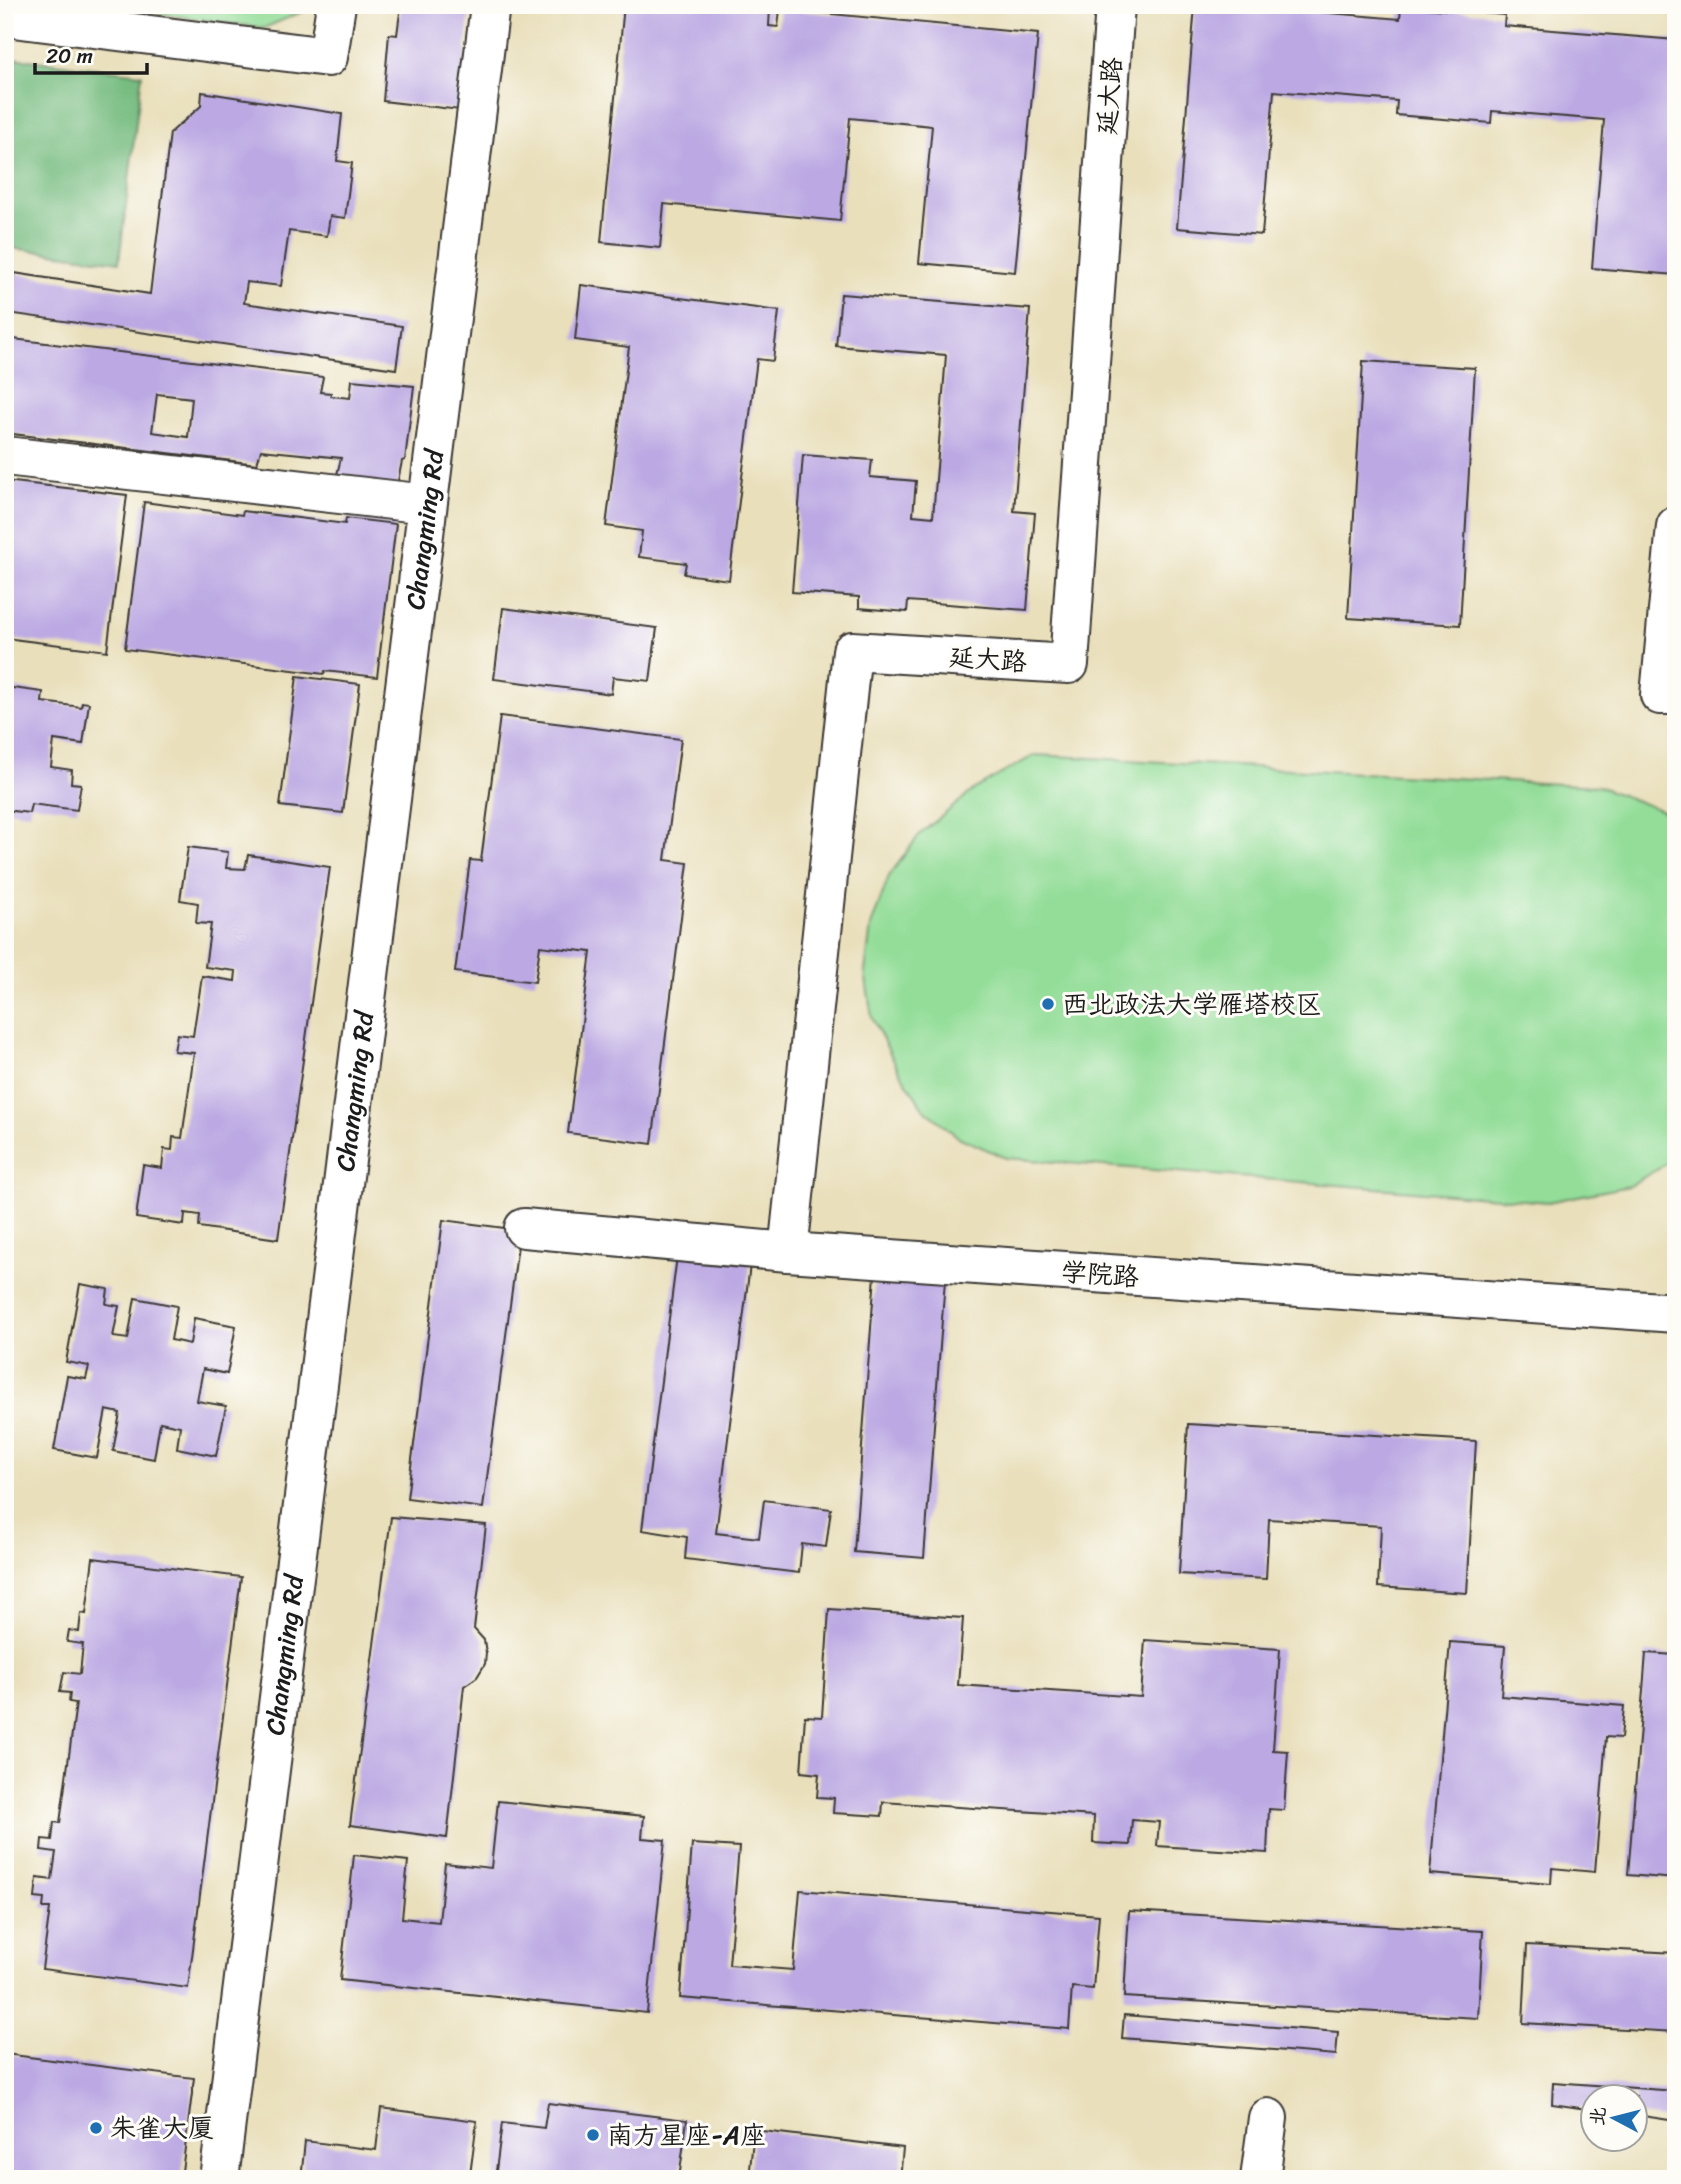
<svg xmlns="http://www.w3.org/2000/svg" width="1681" height="2184" font-family="Sriracha,'LXGW WenKai TC',sans-serif">
  <style>
    .green { fill: #93dd98; stroke: #587c5a; stroke-width: 2 }
    .forest { fill: #76bc80; stroke: #496c4e; stroke-width: 2 }
    .building { fill: #bca9e3; fill-rule: evenodd }
    .lines { fill: none; stroke-linecap: round; stroke-linejoin: round }
    .minor-casing { stroke: #3b3934; stroke-width: 42 }
    .minor { stroke: #fff; stroke-width: 38 }
    .poi-dot { fill: #1f6fb2; stroke: #fdfcf7; stroke-width: 2.5 }
    .labels { text-anchor: middle; stroke-width: 6; stroke-linejoin: round; paint-order: stroke }
    .street-label { font-size: 26px; fill: #1c1c1c; stroke: #fdfcf7 }
    .poi-label { font-size: 26px; fill: #1c1c1c; stroke: #fdfcf7; text-anchor: start }
  </style>
  <rect width="100%" height="100%" fill="#fdfcf7"/>
  <filter id="ink" filterUnits="userSpaceOnUse"><feTurbulence type="fractalNoise" baseFrequency=".0143" numOctaves="2"/><feDisplacementMap in="SourceGraphic" scale="14" xChannelSelector="R" yChannelSelector="G"/><feConvolveMatrix kernelMatrix="1 2 1 2 8 2 1 2 1" color-interpolation-filters="sRGB"/></filter>
  <filter id="wash" filterUnits="userSpaceOnUse"><feTurbulence type="fractalNoise" baseFrequency=".00686" numOctaves="4" result="noise"/><feDisplacementMap in="SourceGraphic" scale="28" xChannelSelector="R" yChannelSelector="G"/><feGaussianBlur stdDeviation="1.57" result="paint"/><feColorMatrix in="noise" values="0 0 0 0 0 0 0 0 0 0 0 0 0 0 0 0 0 1.4 0 .05"/><feComposite in="paint" operator="in"/></filter>
  <g filter="url(#wash)">
    <rect width="100%" height="100%" fill="#e9dfbb"/>
    <g class="green">
      <polygon points="98,5 309,5 309,9 264,28"/>
      <polygon points="1035,755 1598,786 1676,816 1676,1158 1629,1186 1548,1202 1006,1158 958,1137 923,1108 899,1071 872,1018 865,972 871,926 889,876 920,834 976,788"/>
    </g>
    <polygon class="forest" points="5,57 142,74 119,262 5,247"/>
    <g id="blocks">
      <g class="building">
        <polygon points="401,5 470,5 460,110 383,101 389,34 397,35"/>
        <polygon points="624,5 740,5 770,8 769,26 778,27 780,9 1038,34 1015,272 919,263 932,126 850,118 840,221 664,204 660,248 601,242"/>
        <polygon points="1195,5 1236,5 1400,19 1401,6 1505,15 1504,26 1676,40 1676,275 1592,268 1604,120 1492,111 1491,123 1396,115 1397,101 1274,91 1262,235 1177,228"/>
        <polygon points="202,92 342,114 337,161 352,163 345,218 330,216 327,236 289,231 281,286 247,282 244,303 402,326 396,369 8,313 14,273 150,294 170,133 201,106"/>
        <polygon points="581,285 779,311 773,361 757,359 729,580 684,574 686,563 639,557 642,531 606,526 629,347 575,340"/>
        <polygon points="841,294 1030,309 1014,511 1035,513 1027,610 908,601 907,612 859,608 859,597 792,592 803,455 872,460 870,477 916,481 913,515 933,517 946,355 836,346"/>
        <path d="M5 338 323 377 320 392 331 393V396L350 398 352 380 414 386 405 460 402 461 396 491 335 483 341 458 261 450 257 464 5 433ZM157 394 192 398 188 437 152 432Z"/>
        <polygon points="1363,361 1475,368 1460,625 1348,618"/>
        <polygon points="5,481 127,495 107,651 5,638"/>
        <polygon points="144,502 242,515 243,511 345,524 346,518 396,524 377,677 325,671 324,674 125,649"/>
        <polygon points="503,608 657,628 650,681 613,677 611,694 494,679"/>
        <polygon points="297,676 360,684 343,813 280,806"/>
        <polygon points="5,687 43,692 42,702 81,707 82,702 89,703 83,744 54,740 51,767 72,770 71,783 81,784 77,810 31,804 29,813 5,810"/>
        <polygon points="500,716 681,739 665,860 688,863 652,1144 568,1133 591,952 540,946 535,982 455,972 470,860 481,861"/>
        <polygon points="188,847 228,852 226,868 245,869 248,855 330,867 278,1239 199,1227 200,1215 185,1213 184,1225 136,1218 143,1165 162,1168 164,1149 172,1150 173,1137 182,1138 194,1053 174,1051 177,1034 193,1036 202,976 235,981 236,971 205,967 211,924 196,923 198,903 180,900"/>
        <polygon points="443,1220 520,1230 483,1508 407,1498"/>
        <polygon points="678,1248 751,1257 716,1533 759,1538 764,1500 831,1509 826,1547 802,1544 799,1573 685,1559 687,1537 642,1530"/>
        <polygon points="875,1275 945,1280 924,1558 854,1552"/>
        <polygon points="80,1284 108,1289 106,1304 119,1306 113,1337 128,1339 135,1298 177,1306 171,1340 190,1344 194,1318 236,1326 227,1374 203,1369 197,1401 226,1406 216,1456 177,1448 180,1426 160,1422 154,1459 113,1451 120,1413 106,1410 97,1458 54,1450 67,1376 86,1379 89,1366 66,1362"/>
        <polygon points="1188,1424 1476,1441 1467,1593 1378,1587 1381,1526 1269,1519 1266,1579 1179,1574"/>
        <polygon points="391,1517 486,1525 474,1629 484,1640 486,1653 485,1664 477,1677 464,1686 447,1838 350,1825"/>
        <polygon points="93,1558 241,1577 188,1988 42,1969 50,1908 43,1908 44,1899 35,1898 37,1878 52,1880 56,1852 41,1850 42,1839 52,1840 54,1822 60,1823 76,1703 69,1702 70,1693 60,1692 64,1672 80,1674 83,1644 67,1642 69,1630 79,1632 81,1613 86,1614"/>
        <polygon points="829,1609 963,1618 958,1685 1141,1697 1145,1640 1280,1649 1273,1750 1288,1751 1284,1810 1269,1809 1267,1853 1157,1846 1159,1822 1132,1820 1130,1845 1093,1843 1094,1816 883,1802 882,1816 833,1813 834,1798 817,1797 819,1774 801,1772 805,1716 822,1717"/>
        <polygon points="1450,1642 1505,1646 1501,1696 1624,1706 1621,1738 1606,1737 1595,1872 1552,1868 1551,1884 1430,1874"/>
        <polygon points="1646,1653 1676,1655 1676,1879 1628,1875"/>
        <polygon points="498,1801 644,1816 642,1838 665,1840 647,2013 340,1980 354,1855 408,1861 402,1918 439,1922 445,1863 491,1868"/>
        <polygon points="692,1844 739,1847 729,1965 793,1970 800,1890 1099,1915 1093,1989 1072,1987 1069,2029 680,1998"/>
        <polygon points="1129,1911 1483,1931 1478,2018 1124,1997"/>
        <polygon points="1527,1945 1676,1953 1676,2032 1523,2023"/>
        <polygon points="1124,2015 1338,2032 1336,2055 1122,2038"/>
        <polygon points="5,2054 194,2078 181,2179 5,2179"/>
        <polygon points="1553,2082 1676,2091 1676,2121 1636,2115 1636,2096 1594,2096 1594,2110 1552,2104"/>
        <polygon points="548,2103 687,2120 679,2179 495,2179 502,2123 544,2128"/>
        <polygon points="381,2108 477,2121 470,2175 485,2179 301,2179 305,2141 376,2150"/>
        <polygon points="754,2130 903,2148 900,2179 749,2179"/>
      </g>
    </g>
  </g>
  <g filter="url(#ink)">
    <use href="#blocks" fill-opacity="0" stroke="#3b3934" stroke-width="2"/>
    <g class="lines">
      <defs>
        <g id="minor">
          <polyline points="5,17 328,57 336,5"/>
          <polyline points="5,456 427,504"/>
          <polyline points="1676,526 1660,695 1676,695"/>
          <polyline points="524,1228 788,1252 1676,1313"/>
          <polyline points="788,1252 852,651 1069,664 1115,5"/>
          <path id="s1" d="M219 2179 490 5"/>
          <polyline points="1260,2179 1268,2118"/>
        </g>
      </defs>
      <use href="#minor" class="minor-casing"/>
      <use href="#minor" class="minor"/>
    </g>
  </g>
  <g class="poi-dot">
    <circle cx="1048" cy="1004" r="7"/>
    <circle cx="96" cy="2128" r="7"/>
    <circle cx="593" cy="2135" r="7"/>
  </g>
  <g class="labels">
    <g class="street-label">
      <text transform="translate(1109 96) rotate(-86)" y="9">延大路</text>
      <text dy="9" stroke="none"><textPath href="#s1" startOffset="1662">Changming Rd</textPath></text>
      <text transform="translate(988 659) rotate(4)" y="9">延大路</text>
      <text dy="9" stroke="none"><textPath href="#s1" startOffset="1096">Changming Rd</textPath></text>
      <text transform="translate(1100 1274) rotate(4)" y="9">学院路</text>
      <text dy="9" stroke="none"><textPath href="#s1" startOffset="528">Changming Rd</textPath></text>
    </g>
    <g class="poi-label">
      <text x="1062" y="1013">西北政法大学雁塔校区</text>
      <text x="110" y="2137">朱雀大厦</text>
      <text x="607" y="2144">南方星座-A座</text>
    </g>
  </g>
  <rect width="1681" height="2184" fill="none" stroke="#fdfcf7" stroke-width="28"/>
  <g transform="translate(1614 2118) rotate(277)"><circle r="33" fill="#fdfcf7" stroke="#a3a29f" stroke-width="2"/>
  <path d="M0-5L12 26L0 18L-12 26Z" fill="#1f6fb2"/>
  <text y="-10" font-size="19" font-weight="bold" text-anchor="middle" fill="#1c1c1c">北</text>
  </g>
  <path d="M35 63v10h112v-10" fill="none" stroke="#1c1c1c" stroke-width="3.5"/>
  <text x="46" y="63" font-size="21" fill="#1c1c1c" stroke="#fdfcf7" stroke-width="5" paint-order="stroke">20 m</text>
</svg>
